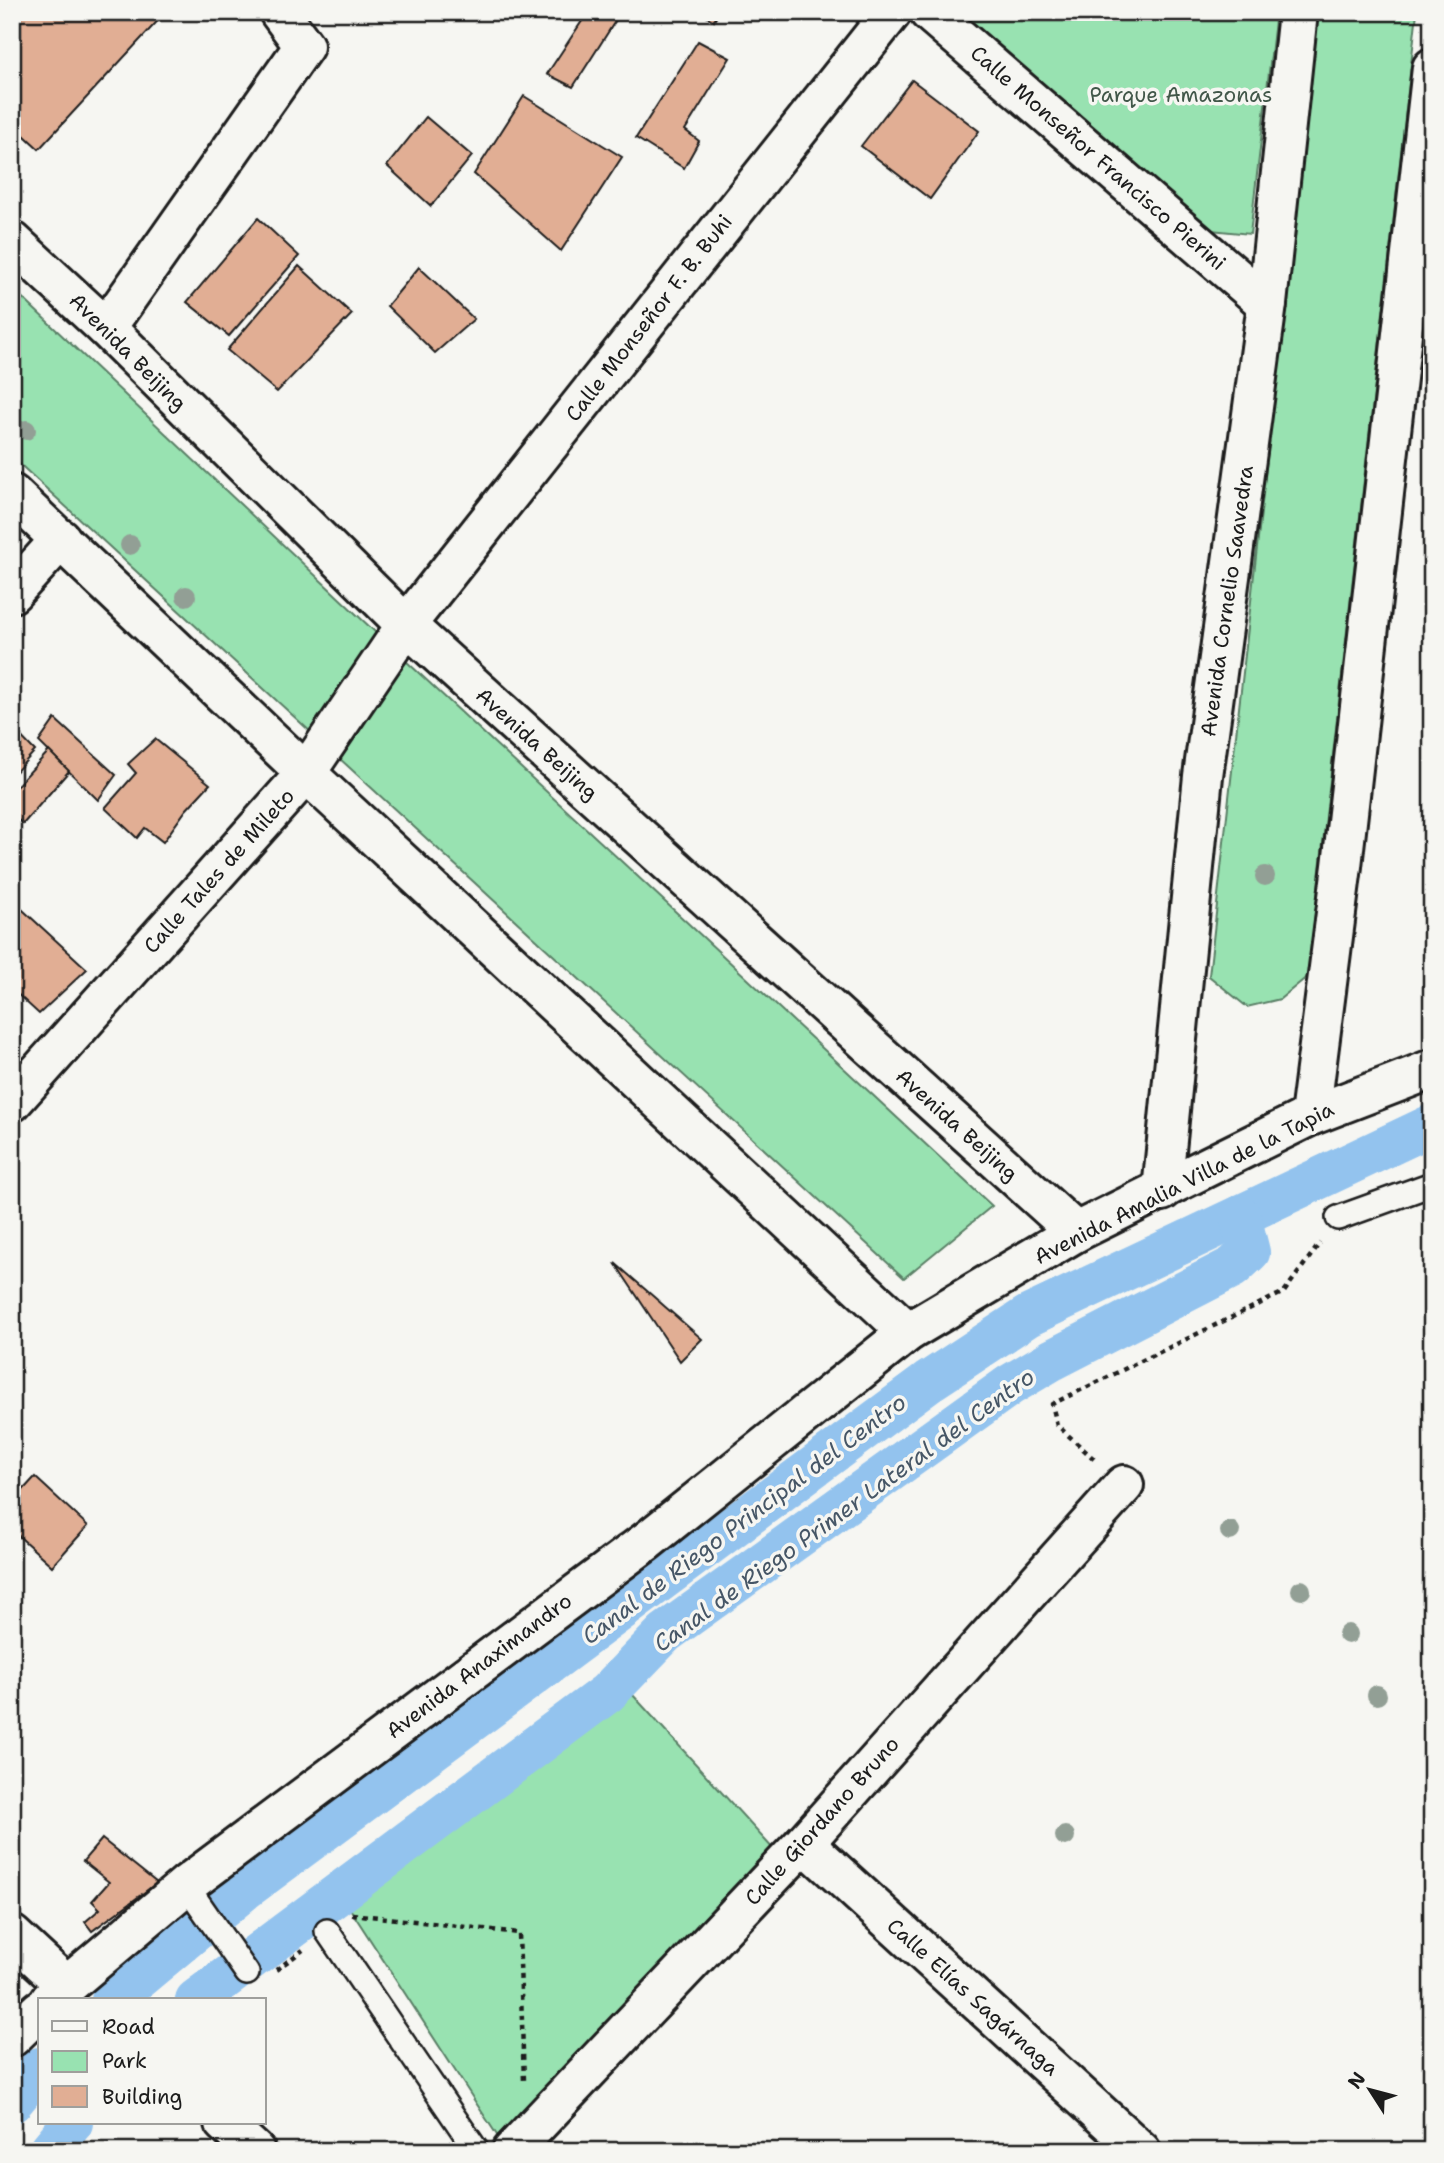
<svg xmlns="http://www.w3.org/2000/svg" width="1444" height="2163" font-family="'Shantell Sans',sans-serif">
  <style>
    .green { fill: #98e2b1; stroke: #5a7f66; stroke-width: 2 }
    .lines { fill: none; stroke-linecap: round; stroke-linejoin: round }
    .canal { stroke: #93c3ee; stroke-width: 42 }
    .building { fill: #e1ae94; stroke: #1c1c1c; stroke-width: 2 }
    .service-casing { stroke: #1c1c1c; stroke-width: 28 }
    .minor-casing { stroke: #1c1c1c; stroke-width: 44 }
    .tertiary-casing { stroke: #1c1c1c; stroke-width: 44 }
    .path { stroke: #1c1c1c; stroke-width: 4.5; stroke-dasharray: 5 5; stroke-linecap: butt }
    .service { stroke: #f6f6f2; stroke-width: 23 }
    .minor { stroke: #f6f6f2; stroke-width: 38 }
    .tertiary { stroke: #f6f6f2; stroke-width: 38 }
    .tree { fill: #929f95 }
    .labels { text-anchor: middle; stroke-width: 7; stroke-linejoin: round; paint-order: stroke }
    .park-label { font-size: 21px; fill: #415749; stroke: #f6f6f2 }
    .street-label { font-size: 21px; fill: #1c1c1c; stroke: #f6f6f2 }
    .water-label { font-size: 23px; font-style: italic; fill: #465666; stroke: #f6f6f2 }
  </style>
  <rect width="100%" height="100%" fill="#f6f6f2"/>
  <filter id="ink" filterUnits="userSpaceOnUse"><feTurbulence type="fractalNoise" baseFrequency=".0143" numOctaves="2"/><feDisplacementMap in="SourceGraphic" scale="14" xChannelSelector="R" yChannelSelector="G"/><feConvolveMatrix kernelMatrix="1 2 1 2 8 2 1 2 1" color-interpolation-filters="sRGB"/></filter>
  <g filter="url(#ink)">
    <g class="green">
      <polygon points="960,12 1276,12 1250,234 1211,230"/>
      <polygon points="1317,12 1417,12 1308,976 1280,999 1247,1007 1209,976"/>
      <polygon points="12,288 392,648 992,1206 904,1278 12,457"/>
      <polygon points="632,1694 775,1851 502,2143 345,1901"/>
    </g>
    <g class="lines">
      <g class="canal">
        <polyline points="112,2000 244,1890 928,1382 1028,1316 1432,1125"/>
        <polyline points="196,2000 607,1693 665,1633 1010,1385 1052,1360 1233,1267 1249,1252 1240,1216"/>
        <polyline points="12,2102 40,2068"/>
        <polyline points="49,2151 72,2123"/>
      </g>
    </g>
    <g class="building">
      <polygon points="12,12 166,12 39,149 12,124"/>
      <polygon points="588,12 621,12 573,87 547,74"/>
      <polygon points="700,12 719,12 714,21"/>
      <polygon points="698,41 730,58 685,130 699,141 684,168 636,138"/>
      <polygon points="912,80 979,131 930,199 861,146"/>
      <polygon points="524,96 622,157 561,251 474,174"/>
      <polygon points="426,117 472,156 431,206 387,166"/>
      <polygon points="258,218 299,256 229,336 187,302"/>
      <polygon points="299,266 352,314 277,392 227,350"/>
      <polygon points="419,267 474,319 435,353 387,306"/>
      <polygon points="55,719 116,775 98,800 39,742"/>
      <polygon points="12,727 35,751 12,776"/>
      <polygon points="155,739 210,784 186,810 163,842 145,828 137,838 105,808 136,773 128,764"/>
      <polygon points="49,751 69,771 23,824 12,815 12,791"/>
      <polygon points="12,900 87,969 39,1014 12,989 12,917 15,914"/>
      <polygon points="615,1263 702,1339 680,1361"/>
      <polygon points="35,1477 88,1526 52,1566 12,1530 12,1502"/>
      <polygon points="102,1839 157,1883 92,1931 85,1922 100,1909 92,1901 109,1882 83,1861"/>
    </g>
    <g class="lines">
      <defs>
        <g id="service">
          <polyline points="1338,1218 1432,1184"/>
          <polyline points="186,1885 247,1973"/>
          <polyline points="327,1931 477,2151"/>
        </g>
        <g id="minor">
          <polyline points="892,12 406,625 1076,1232"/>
          <polyline points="929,12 1267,304"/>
          <polyline points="106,328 304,46 279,12"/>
          <polyline points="12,593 61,539"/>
          <polyline points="306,773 908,1332"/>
          <polyline points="1310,1116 1342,866 1432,68"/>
          <polyline points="1162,1191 1203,776 1267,304 1298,12"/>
          <polyline points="804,1843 1141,2151"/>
          <polyline points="12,1935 66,1985"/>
          <polyline points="50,2000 186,1885 647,1541 908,1332 1076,1232 1310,1116 1432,1069"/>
          <polyline points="12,2037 40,2010"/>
          <polyline points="224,2123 255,2151"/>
          <polyline points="512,2151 804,1843 1124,1485"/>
        </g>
        <g id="tertiary">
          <polyline points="12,241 106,328 406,625 306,773 12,1102"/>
          <polyline points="12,494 306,773"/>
        </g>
      </defs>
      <use href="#service" class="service-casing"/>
      <use href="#minor" class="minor-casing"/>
      <use href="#tertiary" class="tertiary-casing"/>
      <g class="path">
        <polyline points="1094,1459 1057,1425 1052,1404 1284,1292 1320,1243"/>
        <polyline points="352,1914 519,1933 524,2081"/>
        <polyline points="276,1970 303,1950"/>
      </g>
      <use href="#service" class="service"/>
      <use href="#minor" class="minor"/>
      <use href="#tertiary" class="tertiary"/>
    </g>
    <g class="tree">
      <circle cx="26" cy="430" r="10"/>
      <circle cx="130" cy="545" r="10"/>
      <circle cx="186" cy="596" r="10"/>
      <circle cx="1265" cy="876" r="10"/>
      <circle cx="1230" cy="1531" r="10"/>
      <circle cx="1301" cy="1590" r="10"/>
      <circle cx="1348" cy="1634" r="10"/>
      <circle cx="1377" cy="1695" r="10"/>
      <circle cx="1065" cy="1836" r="10"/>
    </g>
  </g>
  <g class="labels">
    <g class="park-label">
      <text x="1181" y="102">Parque Amazonas</text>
    </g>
    <g class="street-label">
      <text transform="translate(1098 158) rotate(41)" y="7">Calle Monseñor Francisco Pierini</text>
      <text transform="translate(649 318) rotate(-52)" y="7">Calle Monseñor F. B. Buhi</text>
      <text transform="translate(128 352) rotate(45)" y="7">Avenida Beijing</text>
      <text transform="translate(1227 601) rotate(-82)" y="7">Avenida Cornelio Saavedra</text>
      <text transform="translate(537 744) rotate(42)" y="7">Avenida Beijing</text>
      <text transform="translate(219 871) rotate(-48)" y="7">Calle Tales de Mileto</text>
      <text transform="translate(957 1125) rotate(42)" y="7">Avenida Beijing</text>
      <text transform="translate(1184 1183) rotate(-27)" y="7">Avenida Amalia Villa de la Tapia</text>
      <text transform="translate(479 1666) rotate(-37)" y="7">Avenida Anaximandro</text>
      <text transform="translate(822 1821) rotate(-48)" y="7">Calle Giordano Bruno</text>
      <text transform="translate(973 1997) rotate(42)" y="7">Calle Elías Sagárnaga</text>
    </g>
    <g class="water-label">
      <text transform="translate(844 1510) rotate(-36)" y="8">Canal de Riego Primer Lateral del Centro</text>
      <text transform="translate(744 1519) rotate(-37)" y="8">Canal de Riego Principal del Centro</text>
    </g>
  </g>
  <rect width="1444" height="2163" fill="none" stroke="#f6f6f2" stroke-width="42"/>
  <rect x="21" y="21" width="1402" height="2121" fill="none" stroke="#1c1c1c" stroke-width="2.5" filter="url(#ink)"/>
  <rect x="38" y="1998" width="228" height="126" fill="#f6f6f2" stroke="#9f9f9c" stroke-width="2"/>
  <rect x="52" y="2021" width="35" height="10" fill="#f6f6f2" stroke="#9f9f9c" stroke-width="2"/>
  <text x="102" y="2034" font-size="21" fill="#1c1c1c">Road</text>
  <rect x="52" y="2051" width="35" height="21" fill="#98e2b1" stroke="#9f9f9c" stroke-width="2"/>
  <text x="102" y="2068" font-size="21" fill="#1c1c1c">Park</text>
  <rect x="52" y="2086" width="35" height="21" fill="#e1ae94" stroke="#9f9f9c" stroke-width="2"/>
  <text x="102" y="2104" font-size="21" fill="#1c1c1c">Building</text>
  <g transform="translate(1370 2090) rotate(306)" stroke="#f6f6f2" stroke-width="5" paint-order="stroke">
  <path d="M0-5L12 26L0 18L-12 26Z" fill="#1c1c1c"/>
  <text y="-10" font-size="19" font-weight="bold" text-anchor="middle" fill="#1c1c1c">N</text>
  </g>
</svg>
